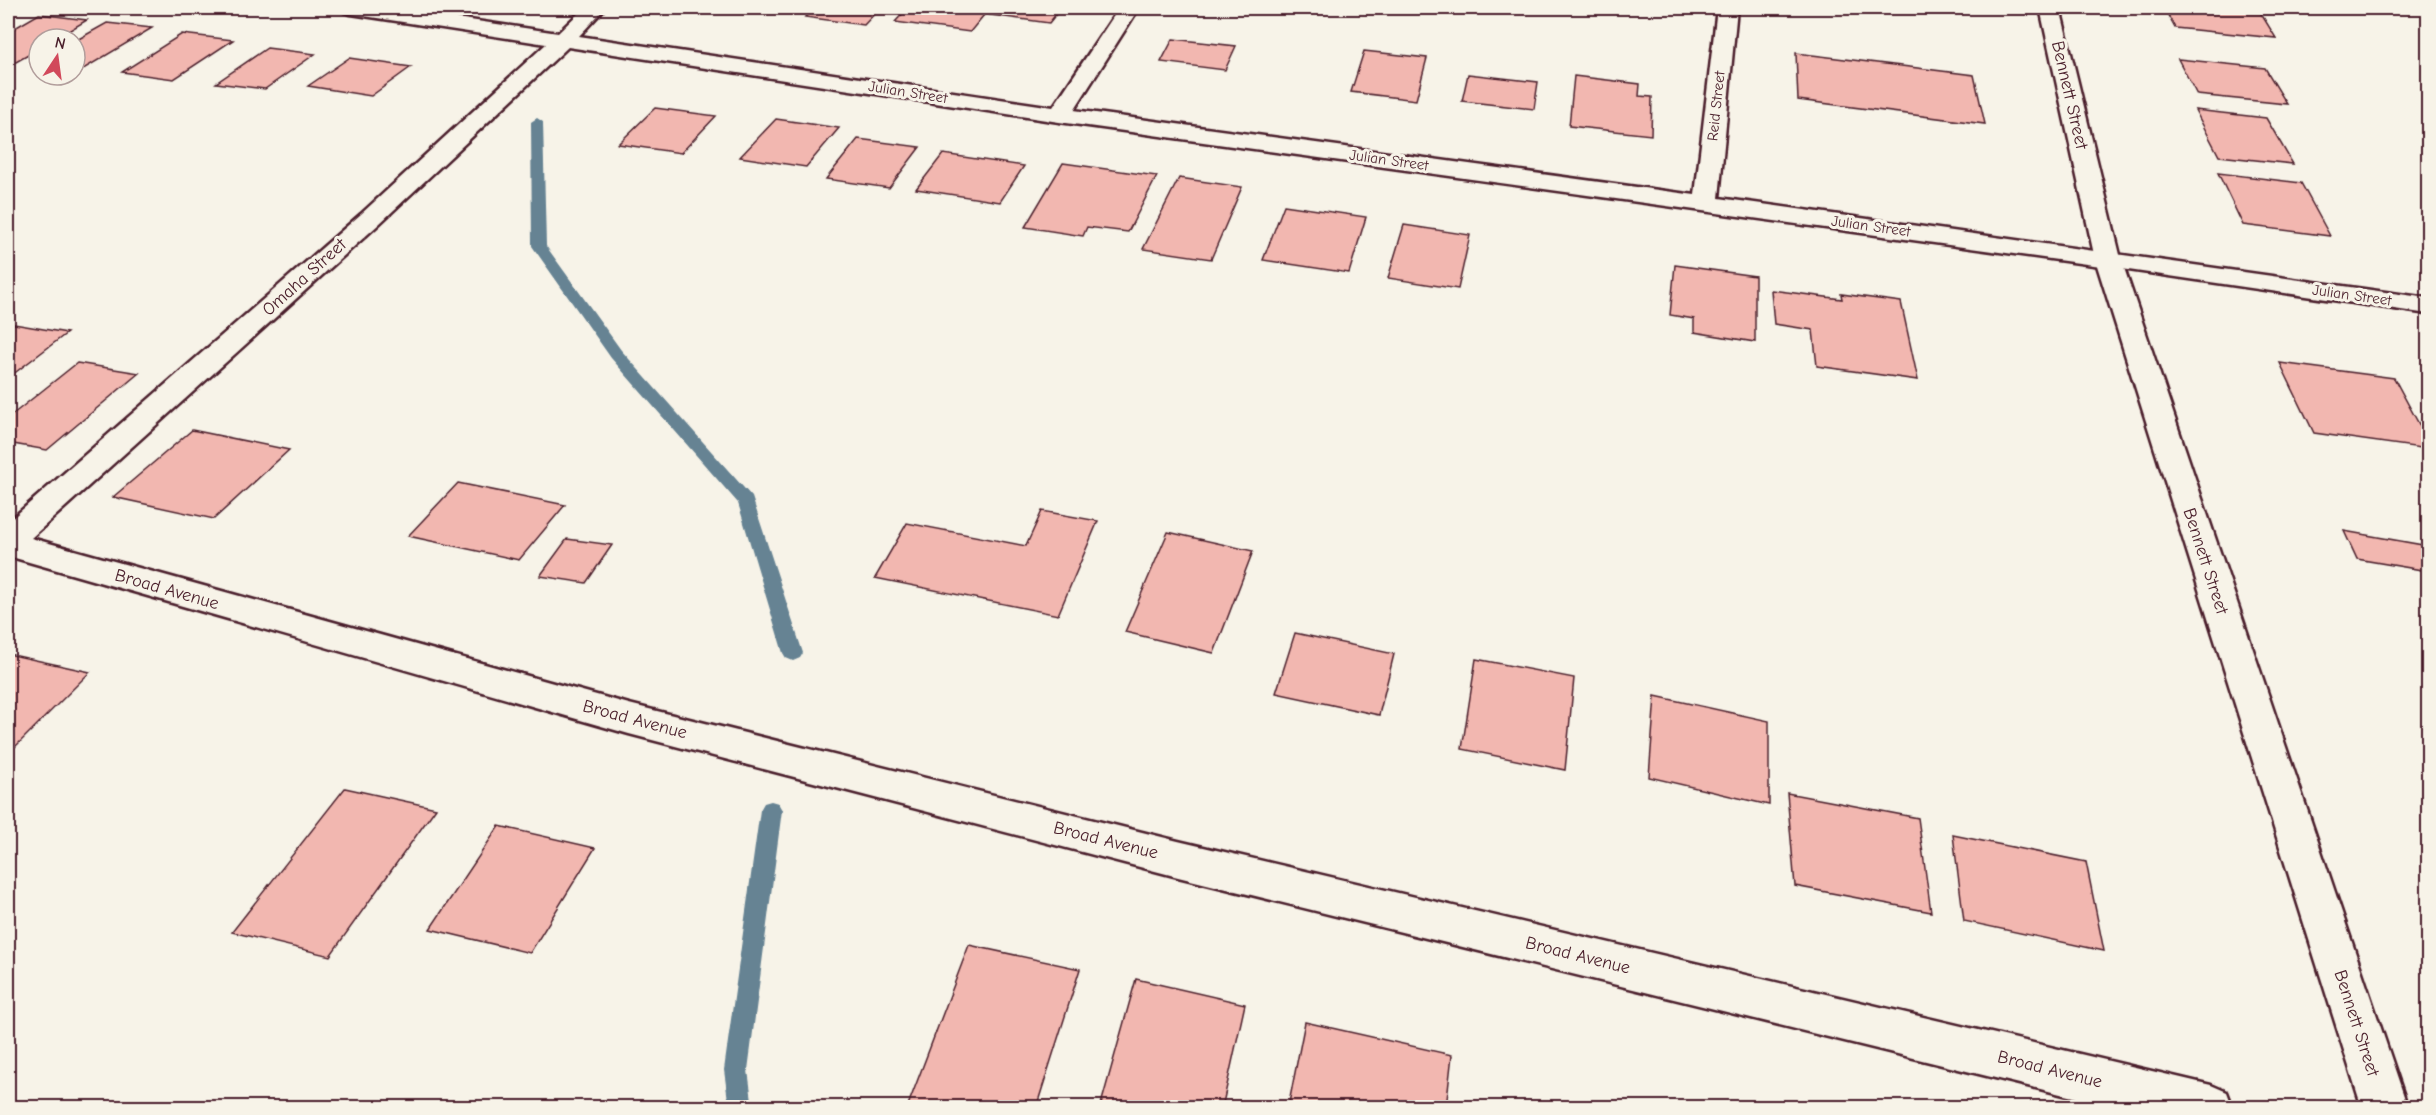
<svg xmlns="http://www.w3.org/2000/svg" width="2436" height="1115" font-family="'Comic Neue',sans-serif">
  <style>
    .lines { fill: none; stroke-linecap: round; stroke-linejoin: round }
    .stream { fill: #668393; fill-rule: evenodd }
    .building { fill: #f2b7b0; stroke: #4a1f2b; stroke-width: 1.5 }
    .minor-casing { stroke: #4a1f2b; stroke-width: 5 }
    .tertiary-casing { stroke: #4a1f2b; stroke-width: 5 }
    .minor { fill: #f7f3e8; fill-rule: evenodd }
    .tertiary { fill: #f7f3e8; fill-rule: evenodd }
    .labels { text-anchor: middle; stroke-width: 6; stroke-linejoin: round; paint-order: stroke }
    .far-street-label { font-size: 15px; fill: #4a1f2b; stroke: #f7f3e8 }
    .street-label { font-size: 18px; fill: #4a1f2b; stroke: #f7f3e8 }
  </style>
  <rect width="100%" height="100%" fill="#f7f3e8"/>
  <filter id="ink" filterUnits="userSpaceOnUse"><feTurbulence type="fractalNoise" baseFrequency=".0167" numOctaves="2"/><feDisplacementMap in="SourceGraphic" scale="12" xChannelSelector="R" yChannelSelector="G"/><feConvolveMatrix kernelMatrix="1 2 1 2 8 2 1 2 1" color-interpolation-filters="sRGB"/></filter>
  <g filter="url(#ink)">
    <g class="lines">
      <g class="stream">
        <polygon points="537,118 543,122 546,246 621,350 752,497 803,653 800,658 793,661 786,658 783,653 738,503 611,358 532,246 531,122"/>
        <polygon points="771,801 778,803 782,810 748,1070 753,1108 729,1108 724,1070 760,810 764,803"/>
      </g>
    </g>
    <g class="building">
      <polygon points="814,8 880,8 864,25 805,17"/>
      <polygon points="908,8 966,8 988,10 970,32 895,22"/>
      <polygon points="996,8 1061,8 1049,23 990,15"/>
      <polygon points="2164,8 2211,8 2260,12 2276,38 2175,28"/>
      <polygon points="39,14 87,20 55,39 39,39 39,49 16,62 8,61 8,32"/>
      <polygon points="107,23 152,28 75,74 75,41"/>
      <polygon points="182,34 233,40 174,79 122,72"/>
      <polygon points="1173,39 1236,46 1225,70 1161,62"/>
      <polygon points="267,48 315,54 265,89 216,83"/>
      <polygon points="1364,51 1427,58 1416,100 1351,92"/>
      <polygon points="1796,53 1974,75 1985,124 1798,100"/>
      <polygon points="349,58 411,67 371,96 308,86"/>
      <polygon points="2178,59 2265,68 2287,104 2197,95"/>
      <polygon points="1468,74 1538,82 1534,109 1462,101"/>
      <polygon points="1574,76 1640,84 1639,96 1652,97 1651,135 1569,126"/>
      <polygon points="655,108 716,116 681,153 618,144"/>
      <polygon points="2195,110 2266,118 2293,164 2219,156"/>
      <polygon points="776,119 839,128 806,167 740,157"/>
      <polygon points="858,139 920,147 889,188 826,179"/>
      <polygon points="943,154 1024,166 1000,202 916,189"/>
      <polygon points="1063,163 1157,176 1128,232 1087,227 1083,236 1025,227"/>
      <polygon points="2218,173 2301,183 2330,236 2243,225"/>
      <polygon points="1179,178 1242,187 1211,259 1143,249"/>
      <polygon points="1284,205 1366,217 1349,273 1263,260"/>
      <polygon points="1404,225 1470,235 1458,289 1388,278"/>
      <polygon points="1675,265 1755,276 1755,342 1694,332 1694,319 1670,315"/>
      <polygon points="1771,290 1842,299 1841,294 1901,302 1918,380 1817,366 1813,330 1774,324"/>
      <polygon points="8,323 67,333 8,378"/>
      <polygon points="77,363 139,373 47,450 8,443 8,418"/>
      <polygon points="2280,363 2394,378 2428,441 2428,449 2314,433"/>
      <polygon points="192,430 289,450 214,519 113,497"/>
      <polygon points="458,483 565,505 519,560 408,536"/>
      <polygon points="1042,511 1098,521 1058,615 875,578 907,523 1026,546"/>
      <polygon points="2344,531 2428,546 2428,571 2357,559"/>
      <polygon points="1168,532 1253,551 1214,653 1125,632"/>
      <polygon points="567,539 612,545 586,583 540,576"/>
      <polygon points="1295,633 1394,654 1379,715 1276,693"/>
      <polygon points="8,654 90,672 12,750 8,749"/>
      <polygon points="1476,659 1574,678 1565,770 1462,749"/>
      <polygon points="1655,696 1769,721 1769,805 1649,777"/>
      <polygon points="345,788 436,808 330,956 232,932"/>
      <polygon points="1787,793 1918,818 1931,912 1795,886"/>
      <polygon points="499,826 595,848 530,953 430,929"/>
      <polygon points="1953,835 2086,862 2104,951 1964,921"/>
      <polygon points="969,945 1080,969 1036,1108 907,1108"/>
      <polygon points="1136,979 1245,1004 1222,1108 1100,1108"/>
      <polygon points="1305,1022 1452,1055 1446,1108 1288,1108"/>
    </g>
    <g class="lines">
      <defs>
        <polygon id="minor" points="341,8 389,8 558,33 584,8 605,8 579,36 1053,107 1119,8 1139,8 1074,110 1695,195 1717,8 1737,8 1719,198 2428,298 2428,314 2108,267 1059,122 568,47 379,224 31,538 629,704 1178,841 2211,1085 2227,1092 2233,1108 2117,1108 1178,877 629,734 8,556 8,522 361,214 546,44 351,14 344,12"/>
        <polygon id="tertiary" points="2040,8 2060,8 2121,259 2408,1108 2362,1108 2095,259"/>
      </defs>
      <use href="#minor" class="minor-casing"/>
      <use href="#tertiary" class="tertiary-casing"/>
      <use href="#minor" class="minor"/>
      <use href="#tertiary" class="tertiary"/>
    </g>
  </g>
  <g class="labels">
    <g class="far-street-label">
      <text transform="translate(908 92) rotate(9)" y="5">Julian Street</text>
      <text transform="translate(1716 106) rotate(-84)" y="5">Reid Street</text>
      <text transform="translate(1389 160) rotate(8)" y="5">Julian Street</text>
      <text transform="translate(1871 226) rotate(8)" y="5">Julian Street</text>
      <text transform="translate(2352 295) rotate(8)" y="5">Julian Street</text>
    </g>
    <g class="street-label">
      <text transform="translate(2070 95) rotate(77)" y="6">Bennett Street</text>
      <text transform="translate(304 277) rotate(-42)" y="6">Omaha Street</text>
      <text transform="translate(2206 561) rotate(72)" y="6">Bennett Street</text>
      <text transform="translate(167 589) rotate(16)" y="6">Broad Avenue</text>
      <text transform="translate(635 719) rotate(15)" y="6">Broad Avenue</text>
      <text transform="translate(1106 840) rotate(14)" y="6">Broad Avenue</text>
      <text transform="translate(1578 955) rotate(14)" y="6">Broad Avenue</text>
      <text transform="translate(2357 1023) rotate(72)" y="6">Bennett Street</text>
      <text transform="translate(2050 1069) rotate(14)" y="6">Broad Avenue</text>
    </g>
  </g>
  <rect width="2436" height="1115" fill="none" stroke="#f7f3e8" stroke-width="30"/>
  <rect x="15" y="15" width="2406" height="1085" fill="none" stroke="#4a1f2b" stroke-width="2" filter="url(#ink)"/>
  <g transform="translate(57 57) rotate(13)"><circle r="28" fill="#f7f3e8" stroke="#b29e9c" stroke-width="1.5"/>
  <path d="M0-4.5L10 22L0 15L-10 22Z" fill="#d1495b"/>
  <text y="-9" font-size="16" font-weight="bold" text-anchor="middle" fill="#4a1f2b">N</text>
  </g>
</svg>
